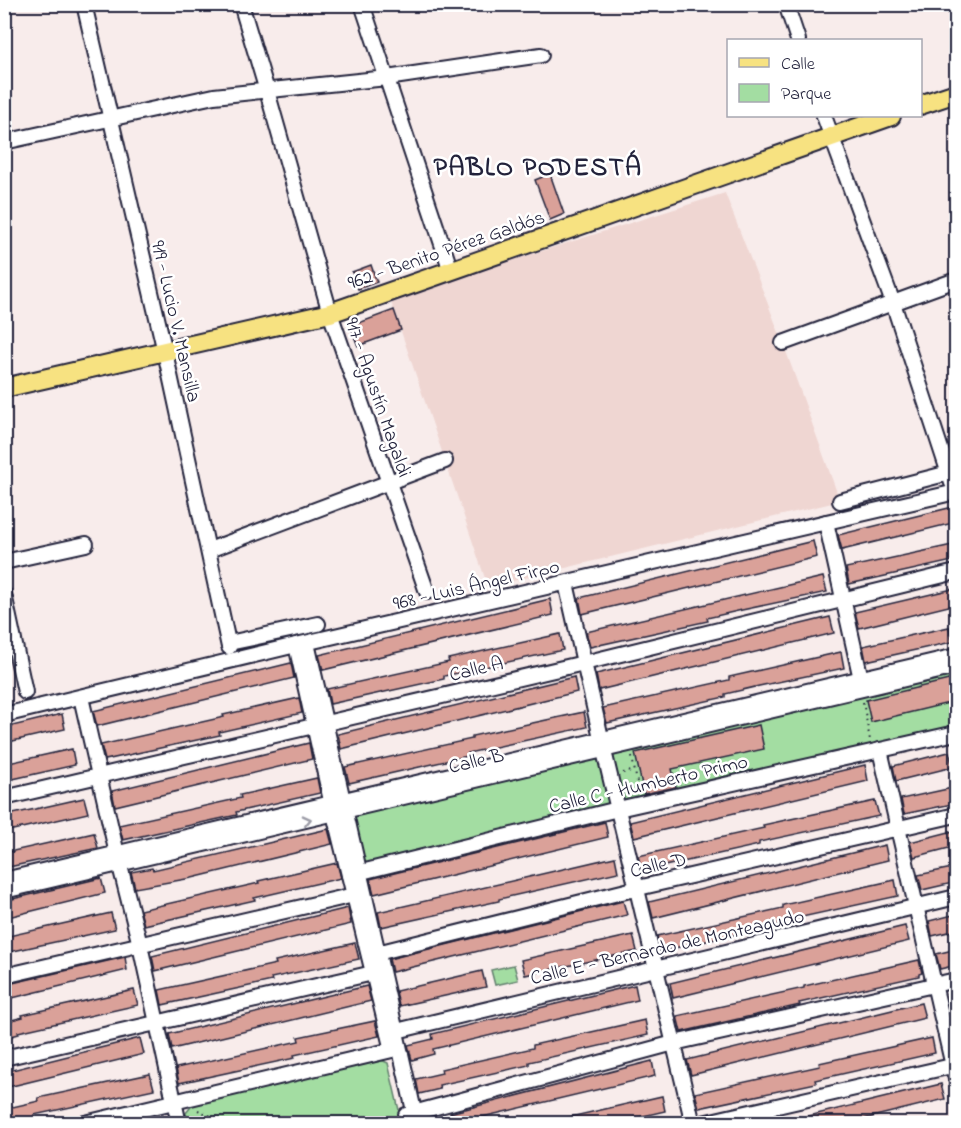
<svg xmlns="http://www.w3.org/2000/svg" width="961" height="1128" font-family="'Indie Flower',sans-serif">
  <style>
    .built { fill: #efd6d2 }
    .green { fill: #a3dda2; stroke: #62806e; stroke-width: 1.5 }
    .building { fill: #daa199; stroke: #22223b; stroke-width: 1.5 }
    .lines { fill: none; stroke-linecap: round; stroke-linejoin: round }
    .minor-casing { stroke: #22223b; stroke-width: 18 }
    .major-casing { stroke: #22223b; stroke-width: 22 }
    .path { stroke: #22223b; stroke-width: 2; stroke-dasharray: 1.5 4.5; stroke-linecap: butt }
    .minor { stroke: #fff; stroke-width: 14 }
    .major { stroke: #f7e281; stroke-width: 18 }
    .oneway { stroke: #9c9ca7 }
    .labels { text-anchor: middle; stroke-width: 5; stroke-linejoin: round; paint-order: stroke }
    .street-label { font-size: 20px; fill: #22223b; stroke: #fff }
    .district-label { font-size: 26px; font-weight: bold; letter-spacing: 1.5px; fill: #22223b; stroke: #fff }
  </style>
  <rect width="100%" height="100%" fill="#f8eceb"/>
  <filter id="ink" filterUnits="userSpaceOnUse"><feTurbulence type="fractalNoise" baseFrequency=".0167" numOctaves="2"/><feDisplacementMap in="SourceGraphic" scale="12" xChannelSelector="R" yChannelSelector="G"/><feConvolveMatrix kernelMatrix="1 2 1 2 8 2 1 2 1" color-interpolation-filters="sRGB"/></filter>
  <g filter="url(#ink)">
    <polygon class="built" points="725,193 783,343 840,501 488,587 390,299"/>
    <g class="green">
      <polygon points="956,667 956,733 359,872 345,811"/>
      <polygon points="514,965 518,980 495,985 491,970"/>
      <polygon points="381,1060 388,1063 402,1123 188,1123 186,1113 194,1103"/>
    </g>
    <g class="building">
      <polygon points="550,174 564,214 550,220 535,180"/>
      <polygon points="371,265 377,282 358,289 352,272"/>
      <polygon points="394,310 401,330 358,346 352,331 356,324"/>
      <polygon points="953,507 957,522 842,550 838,535"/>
      <polygon points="813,541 817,557 582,614 579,598"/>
      <polygon points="957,544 957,560 849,584 846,568"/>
      <polygon points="823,577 827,592 742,610 707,618 708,621 590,647 586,632"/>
      <polygon points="957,588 957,604 859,628 855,612"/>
      <polygon points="550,599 553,615 323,670 319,655"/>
      <polygon points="830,617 834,633 599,690 596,674"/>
      <polygon points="949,627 952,642 866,661 863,646"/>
      <polygon points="560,634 563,650 444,676 444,679 330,704 327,689 449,662 448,659"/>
      <polygon points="841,652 844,668 759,686 725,694 725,697 607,723 603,708 729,680 729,677"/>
      <polygon points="291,663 294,678 97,726 93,711"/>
      <polygon points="574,677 577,692 341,749 338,734"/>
      <polygon points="957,678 957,701 871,722 866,700"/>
      <polygon points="299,698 302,713 219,732 220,735 105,760 101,745 224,717 223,715"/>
      <polygon points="584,712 587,727 468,753 468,756 349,783 345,767 472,739 472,736 495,731"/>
      <polygon points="62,714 65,729 4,743 4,728"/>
      <polygon points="759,725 764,749 672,769 676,787 644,794 635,753"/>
      <polygon points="309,743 312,759 115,806 112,791"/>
      <polygon points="72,749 75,765 4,781 4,764"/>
      <polygon points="949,752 953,767 896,781 893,766"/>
      <polygon points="865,765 868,781 634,837 630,822"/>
      <polygon points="317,778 320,793 236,812 237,815 123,840 119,825 241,798 240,795"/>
      <polygon points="957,787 957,803 904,814 901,799"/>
      <polygon points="84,798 88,813 4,832 4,816"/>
      <polygon points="875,801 879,816 759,842 759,845 642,871 638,856 764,828 763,825 786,820"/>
      <polygon points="605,822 608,837 374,894 370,879"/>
      <polygon points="328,829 332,844 192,878 135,888 131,872 152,868 153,870"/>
      <polygon points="957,830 957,846 914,857 910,842"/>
      <polygon points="94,833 98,848 4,868 4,853"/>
      <polygon points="885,845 888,860 653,918 649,902"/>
      <polygon points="615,857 618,872 499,899 499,901 381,927 378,912"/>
      <polygon points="337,863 341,878 254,898 255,900 144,925 140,910 259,883 258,881"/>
      <polygon points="957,867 957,882 922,890 918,875"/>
      <polygon points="101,878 105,893 4,918 4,901"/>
      <polygon points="895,880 898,896 779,922 779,925 661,951 657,936 783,908 783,905"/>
      <polygon points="623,901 627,915 392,972 389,959"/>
      <polygon points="348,908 351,924 155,971 152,956"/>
      <polygon points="111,913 115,929 4,953 4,937"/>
      <polygon points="957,914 957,930 932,936 929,921"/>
      <polygon points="905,926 909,941 673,998 670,983"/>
      <polygon points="633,935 637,951 525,975 521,960"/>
      <polygon points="355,943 359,959 271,978 272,981 162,1005 159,990 276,964 275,961"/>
      <polygon points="953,950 957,965 940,969 936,954"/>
      <polygon points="125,957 127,970 4,1000 4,985"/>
      <polygon points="919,960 922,973 919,974 919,976 799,1003 800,1005 681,1032 677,1016 804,988 804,986"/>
      <polygon points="482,971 486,987 399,1006 396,991"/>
      <polygon points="635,985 638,1000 433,1049 434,1054 412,1060 408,1045 433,1039 432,1034"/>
      <polygon points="367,986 371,1001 172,1049 169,1034"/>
      <polygon points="134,990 138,1005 18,1032 19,1034 4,1038 4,1022 23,1017 22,1015"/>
      <polygon points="957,996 957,1012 950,1014 947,999"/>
      <polygon points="921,1003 925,1018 691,1075 687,1060"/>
      <polygon points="645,1020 648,1035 529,1062 529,1065 439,1085 440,1089 419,1094 416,1079 442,1073 441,1069 533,1048 533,1045"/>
      <polygon points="375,1021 379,1036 294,1055 295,1058 179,1083 176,1068 299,1041 298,1037"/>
      <polygon points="140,1038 144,1054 4,1088 4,1072"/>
      <polygon points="932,1038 935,1053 815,1080 816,1083 699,1108 695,1093 820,1066 819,1063"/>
      <polygon points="652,1061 655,1076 453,1124 450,1113"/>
      <polygon points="150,1074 154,1089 34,1115 35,1118 12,1124 8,1108 39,1101 38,1098"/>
      <polygon points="941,1084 945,1099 843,1124 792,1124 792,1120"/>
      <polygon points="662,1096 665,1111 609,1124 557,1124 557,1120"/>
    </g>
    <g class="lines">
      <defs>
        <g id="minor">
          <polyline points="84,4 165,352 229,647"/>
          <polyline points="241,4 267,91 330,313 427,592"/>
          <polyline points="362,4 451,271"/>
          <polyline points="786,4 798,40"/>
          <polyline points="954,4 956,10"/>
          <polyline points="824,116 893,303 952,483"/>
          <polyline points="4,142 214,96 387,78 541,55"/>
          <polyline points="783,343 956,280"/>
          <polyline points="840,501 949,473"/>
          <polyline points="826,522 861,679"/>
          <polyline points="209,550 445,461"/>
          <polyline points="4,562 86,544"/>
          <polyline points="566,583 604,751 693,1124"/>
          <polyline points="4,594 25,692"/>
          <polyline points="229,643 318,624"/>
          <polyline points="307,643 417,1124"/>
          <polyline points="296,645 334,814 390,1042"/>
          <polyline points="81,697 117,854 140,945 179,1124"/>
          <polyline points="4,715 296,645 956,492"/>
          <polyline points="880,750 956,1079"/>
          <polyline points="4,798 584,663 956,572"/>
          <polyline points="349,875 618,809 956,733"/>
          <polyline points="4,880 956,656"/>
          <polyline points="4,891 956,667"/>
          <polyline points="369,955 638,888 956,815"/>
          <polyline points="4,976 354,895"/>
          <polyline points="388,1033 956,897"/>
          <polyline points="4,1058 373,973"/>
          <polyline points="406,1115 674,1043 956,980"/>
          <polyline points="81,1124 392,1050"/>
          <polyline points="698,1124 956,1065"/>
        </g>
        <g id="major">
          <polyline points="920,105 956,93"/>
          <polyline points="4,388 330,313 891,116"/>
        </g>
      </defs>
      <use href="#minor" class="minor-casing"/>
      <use href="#major" class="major-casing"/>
      <g class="path">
        <polyline points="863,702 870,740"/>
        <polyline points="632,757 639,792"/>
        <polyline points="623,773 635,770"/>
        <polyline points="198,1110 228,1124"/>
      </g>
      <use href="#minor" class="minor"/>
      <use href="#major" class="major"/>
    </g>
    <defs><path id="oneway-chevron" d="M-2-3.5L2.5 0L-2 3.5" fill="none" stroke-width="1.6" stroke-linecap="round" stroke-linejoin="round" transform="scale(1.5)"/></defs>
    <use class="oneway" href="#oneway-chevron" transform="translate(307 820) rotate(-13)"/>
  </g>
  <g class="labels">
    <g class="street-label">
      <text transform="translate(446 249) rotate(-19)" y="7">962 - Benito Pérez Galdós</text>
      <text transform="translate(177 321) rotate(77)" y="7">919 - Lucio V. Mansilla</text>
      <text transform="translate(379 397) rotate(71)" y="7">917 - Agustín Magaldi</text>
      <text transform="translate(476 584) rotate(-13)" y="7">968 - Luis Ángel Firpo</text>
      <text transform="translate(476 668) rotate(-13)" y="7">Calle A</text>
      <text transform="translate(476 760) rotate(-13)" y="7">Calle B</text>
      <text transform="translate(648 783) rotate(-13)" y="7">Calle C - Humberto Primo</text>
      <text transform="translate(658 864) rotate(-13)" y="7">Calle D</text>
      <text transform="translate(667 946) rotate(-13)" y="7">Calle E - Bernardo de Monteagudo</text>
    </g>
    <g class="district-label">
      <text x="538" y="175">PABLO PODESTÁ</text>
    </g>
  </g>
  <rect width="961" height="1128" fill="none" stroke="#fff" stroke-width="24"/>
  <rect x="12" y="12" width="937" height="1104" fill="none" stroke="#22223b" stroke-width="2" filter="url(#ink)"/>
  <rect x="727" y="39" width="195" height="78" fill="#ffffff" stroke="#a7a7b1" stroke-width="1.5"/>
  <rect x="739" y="58" width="30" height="9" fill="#f7e281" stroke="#a7a7b1" stroke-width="1.5"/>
  <text x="781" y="69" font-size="18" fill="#22223b">Calle</text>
  <rect x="739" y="84" width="30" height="18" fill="#a3dda2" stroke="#a7a7b1" stroke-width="1.5"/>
  <text x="781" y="99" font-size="18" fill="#22223b">Parque</text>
</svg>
